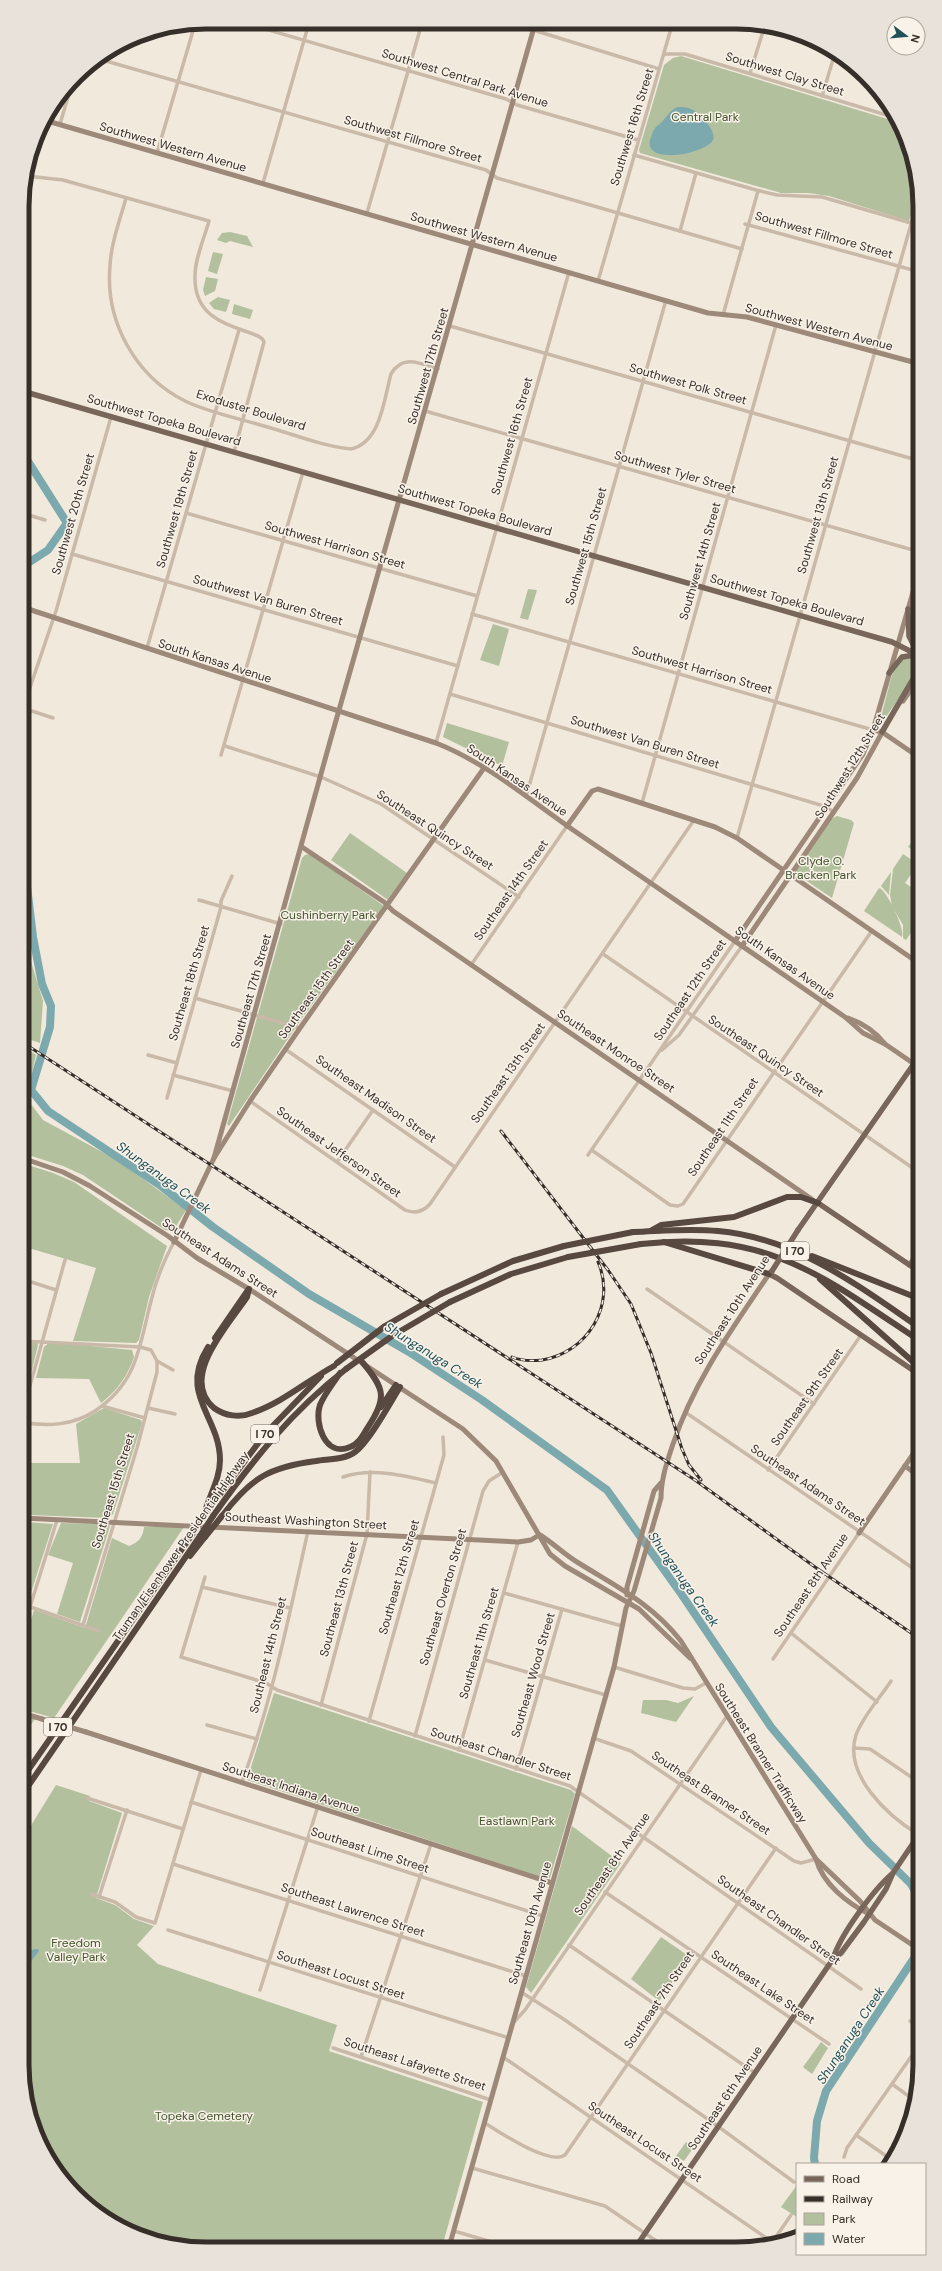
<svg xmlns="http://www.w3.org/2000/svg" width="942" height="2271" font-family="'DM Sans',sans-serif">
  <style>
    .green { fill: #b2c09d }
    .water { fill: #7ca9ae }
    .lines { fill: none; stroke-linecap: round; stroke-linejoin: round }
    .river { stroke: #7ca9ae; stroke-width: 8 }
    .street { stroke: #c9b9a9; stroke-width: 3.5 }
    .secondary { stroke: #9d897a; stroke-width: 5 }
    .primary { stroke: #78665a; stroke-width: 5.5 }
    .highway { stroke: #574840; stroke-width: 6 }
    .rail-casing { stroke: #362e28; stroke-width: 3 }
    .rail { stroke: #f9f2e9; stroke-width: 1.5; stroke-dasharray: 4.5; stroke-linecap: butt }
    .secondary-bridge { stroke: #9d897a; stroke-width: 5 }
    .primary-bridge { stroke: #78665a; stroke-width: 5.5 }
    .highway-bridge { stroke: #574840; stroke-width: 6 }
    .labels { text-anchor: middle; stroke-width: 3; stroke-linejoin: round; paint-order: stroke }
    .shield { fill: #f9f2e9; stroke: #706962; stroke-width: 1 }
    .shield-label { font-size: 11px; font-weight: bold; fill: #362e28 }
    .street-label { font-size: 12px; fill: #362e28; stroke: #f9f2e9 }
    .park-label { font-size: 12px; fill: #43542d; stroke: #f9f2e9 }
    .water-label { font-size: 13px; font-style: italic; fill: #1f5057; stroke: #f9f2e9 }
    .rim { fill: none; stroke: #362e28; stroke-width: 5 }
  </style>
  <rect width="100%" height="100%" fill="#f1e9dc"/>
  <g class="green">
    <path d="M681 56 894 121C908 133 920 172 918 190 916 200 912 211 909 221L829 196 808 193H781L640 153 639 150 664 65 673 58Z"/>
    <polygon points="230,232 247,236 253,247 230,241 226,243 217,240 222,233"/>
    <polygon points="213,252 223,254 217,274 208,271"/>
    <polygon points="206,277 218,279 215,291 205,296 203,290"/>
    <polygon points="218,297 230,300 226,312 214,309 209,303"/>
    <polygon points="234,304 253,310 250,319 232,314"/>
    <polygon points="528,589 537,590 528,620 520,618"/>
    <polygon points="493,624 509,629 499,666 480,660"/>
    <polygon points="912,658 914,672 911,681 878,728 893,671 903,659"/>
    <polygon points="447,723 509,742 502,766 443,737"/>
    <polygon points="837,816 851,820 854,823 832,898 795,873 831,819"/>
    <polygon points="920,830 920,855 908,847"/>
    <polygon points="350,833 407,873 388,900 331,860"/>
    <polygon points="310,854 384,906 298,1024 229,1126 227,1124 302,858 305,855"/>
    <polygon points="903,854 918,864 905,883 920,893 920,920 906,940 903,938 903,925 892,906 890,895 893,869"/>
    <polygon points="891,872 889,894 889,895 881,886"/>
    <path d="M879 888C887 890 905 929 902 937L864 911Z"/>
    <polygon points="22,894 26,945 43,1001 40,1043 22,1037"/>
    <polygon points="22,1045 36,1055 28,1091 31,1104 43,1120 117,1160 186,1210 173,1231 165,1230 83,1175 63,1166 22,1153"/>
    <polygon points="22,1163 53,1173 74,1182 167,1246 149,1297 139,1340 136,1343 73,1341 96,1268 22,1246"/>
    <path d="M50 1342 132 1350 134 1357C128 1375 117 1391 101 1403L89 1379 36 1378 44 1347Z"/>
    <polygon points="22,1343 37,1343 38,1345 30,1378 22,1378"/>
    <polygon points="104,1408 141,1420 142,1423 113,1514 110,1517 106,1518 29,1515 30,1463 80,1463 76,1424"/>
    <polygon points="26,1522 53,1524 28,1602 22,1602 22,1534"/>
    <polygon points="61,1523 108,1524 110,1526 80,1622 57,1614 73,1563 48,1555"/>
    <path d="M144 1527H184L54 1718 22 1709V1651L34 1610 85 1628 112 1538 129 1546C138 1542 143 1538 144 1527Z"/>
    <polygon points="274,1693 571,1790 575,1794 550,1878 546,1879 247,1780"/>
    <polygon points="694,1696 676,1722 641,1713 643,1700 666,1700 678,1703"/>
    <polygon points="22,1715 35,1719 22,1737"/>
    <polygon points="56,1785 90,1796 89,1801 122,1813 96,1898 115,1905 134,1919 154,1926 137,1945 158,1964 337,2025 329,2051 483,2102 442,2247 170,2246 125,2230 84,2203 47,2157 28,2113 22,2065 22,1840"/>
    <polygon points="572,1826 621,1863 531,1993 526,1987"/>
    <polygon points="661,1937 690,1957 659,2001 631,1979"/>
    <polygon points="821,2042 828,2048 812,2074 803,2067"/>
    <polygon points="686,2142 694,2147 684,2161 676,2156"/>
    <polygon points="797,2185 797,2217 781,2207"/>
  </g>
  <g class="water">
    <path d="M677 107C682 107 687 107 691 109 699 112 717 131 713 140 705 155 639 166 651 137 653 131 654 129 657 126 665 121 668 111 677 107Z"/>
    <polygon points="22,1942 25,1943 28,1950 38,1949 39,1951 29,1964 22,1963"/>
  </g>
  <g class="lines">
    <g class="river">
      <polyline points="22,567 48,550 67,523 24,455 26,415 22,399"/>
      <polyline points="22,844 33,937 42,984 51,1006 50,1027 31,1090 48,1111 161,1186 213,1227 309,1294 409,1352 482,1400 607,1490 682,1595 771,1727 869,1843 911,1884 920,1900"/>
      <polyline points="815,2164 814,2158 817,2121 826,2091 920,1949"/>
    </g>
    <g class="street">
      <polyline points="241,22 506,99 517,105 638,140"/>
      <polyline points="514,24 659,69"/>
      <polyline points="664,54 685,54 893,117 898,121"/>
      <polyline points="99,59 486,170 497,178 742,249"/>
      <polyline points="750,73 765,25"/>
      <polyline points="822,96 835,53"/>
      <polyline points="60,124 72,84"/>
      <polyline points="157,153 195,24"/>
      <polyline points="634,155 756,190 777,195 822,197 911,223"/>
      <path d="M27 176 63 180 209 221C204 239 195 258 195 276 193 333 261 327 264 342L234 452"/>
      <polyline points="263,183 309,23"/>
      <path d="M126 198C120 220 111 243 110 266 105 321 135 376 185 401 208 412 233 417 257 424 288 432 320 446 351 449 381 442 384 399 391 374 402 354 420 363 438 369"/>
      <polyline points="367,213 422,23"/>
      <polyline points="745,224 920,272"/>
      <polyline points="680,231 696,173"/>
      <polyline points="598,281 672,25"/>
      <polyline points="723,315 758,191"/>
      <polyline points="450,326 920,461"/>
      <polyline points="425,411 920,552"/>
      <polyline points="22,513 45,520"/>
      <polyline points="186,513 477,596"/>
      <polyline points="72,554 458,666"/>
      <polyline points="472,614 873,730"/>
      <polyline points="147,648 239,330"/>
      <polyline points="450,694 827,807 833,812"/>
      <polyline points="53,718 23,708 56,611 111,417"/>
      <polyline points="436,743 569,272"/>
      <polyline points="225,746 321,777 381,804 519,897"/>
      <polyline points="221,755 303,472"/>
      <polyline points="526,797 666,300"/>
      <polyline points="642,803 776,325"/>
      <polyline points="737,838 919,196"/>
      <polyline points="199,900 281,924"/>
      <polyline points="603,954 920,1173"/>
      <polyline points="471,965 567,826"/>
      <polyline points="195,998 300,1028"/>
      <polyline points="285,1049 455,1167"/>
      <polyline points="662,1050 679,1035 742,946"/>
      <polyline points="148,1055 177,1063"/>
      <polyline points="173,1075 233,1091"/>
      <polyline points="167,1098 221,907 221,901 232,876"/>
      <path d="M250 1101 405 1210C415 1214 423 1212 430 1204L694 820"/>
      <polyline points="593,1151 670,1205 678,1206 683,1204 871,932"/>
      <polyline points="588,1155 735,941"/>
      <polyline points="337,1162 373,1110"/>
      <polyline points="22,1279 56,1290"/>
      <polyline points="647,1289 814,1404"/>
      <polyline points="22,1341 140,1347 151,1350 157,1361 157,1372 137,1448 83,1625"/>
      <polyline points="157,1361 173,1370"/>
      <polyline points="102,1406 145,1418"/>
      <polyline points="148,1408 175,1414"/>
      <polyline points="685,1412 920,1573"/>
      <polyline points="22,1414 65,1260"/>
      <path d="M22 1422C47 1427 74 1425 95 1411 138 1382 139 1347 151 1301 156 1280 164 1260 174 1242"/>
      <polyline points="768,1470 861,1335"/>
      <path d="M343 1477C372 1467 407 1476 436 1483"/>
      <polyline points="205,1577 181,1657 266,1683 277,1690 570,1786 861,1989"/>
      <polyline points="202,1587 290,1608"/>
      <polyline points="504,1593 622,1626"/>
      <polyline points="22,1604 99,1631"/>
      <polyline points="30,1607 57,1520"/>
      <polyline points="791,1633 877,1702"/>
      <polyline points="773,1659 859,1533"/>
      <polyline points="485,1660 606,1695"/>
      <polyline points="614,1667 683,1688 695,1689 706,1683"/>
      <path d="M891 1681C880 1698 863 1716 856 1735 843 1775 888 1816 919 1835"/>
      <polyline points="321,1705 367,1534 370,1472"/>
      <polyline points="369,1721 444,1455 443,1437"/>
      <polyline points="207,1725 257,1739"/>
      <polyline points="415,1736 483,1491 489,1481 503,1472"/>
      <polyline points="593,1738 631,1751 794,1861 801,1863 816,1859"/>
      <polyline points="854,1748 870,1749 920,1783"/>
      <polyline points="459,1750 518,1542"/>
      <polyline points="516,1769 562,1609"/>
      <polyline points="913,1778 920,1768"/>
      <path d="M242 1782C272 1701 289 1616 308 1531"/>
      <polyline points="87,1798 183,1829"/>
      <polyline points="191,1802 543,1916"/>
      <polyline points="173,1864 526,1976"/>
      <polyline points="605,1892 829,2044"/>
      <polyline points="91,1894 115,1902 136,1917 155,1923 201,1770"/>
      <polyline points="99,1897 127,1810"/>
      <polyline points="168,1930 509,2038"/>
      <polyline points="569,1945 755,2073"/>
      <polyline points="260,1990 318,1806"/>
      <polyline points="521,1992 562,2018 712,2122 794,2182"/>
      <polyline points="910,2021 920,2028"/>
      <polyline points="514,2022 525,2010 727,1716"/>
      <polyline points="333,2048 491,2100"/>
      <polyline points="361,2057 431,1844"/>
      <polyline points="503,2057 775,2244"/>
      <polyline points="892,2084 914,2100"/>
      <path d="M485 2123C499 2132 550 2166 565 2155L776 1848"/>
      <polyline points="856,2135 892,2160"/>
      <polyline points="844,2157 847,2148 920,2044"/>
      <polyline points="472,2168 605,2206 668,2249"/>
      <polyline points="454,2231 512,2248"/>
      <polyline points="771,2244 791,2215"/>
    </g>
    <g class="secondary">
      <polyline points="44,120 708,313 747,317 920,364"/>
      <path d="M22 607 436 743C487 763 531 801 576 832 666 893 755 955 845 1017L863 1033 885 1044 920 1068"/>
      <polyline points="903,701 920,676"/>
      <polyline points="873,730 882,732 920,758"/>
      <polyline points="567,826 592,791 598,789 715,827 737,838 920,964"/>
      <polyline points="302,847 384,902 393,911 813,1200"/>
      <polyline points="735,941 863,754 873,730 920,568"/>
      <polyline points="742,946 857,778 884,729"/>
      <path d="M848 1018C862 1023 875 1031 885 1044"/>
      <polyline points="22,1158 63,1172 90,1186 168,1236 197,1258 249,1289 463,1429 496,1461 550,1554 565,1566 639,1609 690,1658"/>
      <polyline points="214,1158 331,738 535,24"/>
      <polyline points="174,1242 214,1158 250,1101 300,1028 484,768"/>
      <polyline points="909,1265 920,1250"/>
      <polyline points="905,1466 920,1477"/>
      <polyline points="22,1518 518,1542 531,1540 539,1535"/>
      <polyline points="859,1533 920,1444"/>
      <path d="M540 1535C553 1543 564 1554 577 1562 617 1587 651 1603 681 1641L816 1859C823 1884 847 1903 869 1914"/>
      <polyline points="627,1595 627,1587 654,1491 661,1483"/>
      <polyline points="22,1713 42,1719"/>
      <polyline points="86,1732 552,1883"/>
      <polyline points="816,1859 860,1901 875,1920 920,1950"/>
      <path d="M449 2247 614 1667 626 1608 634 1591 661 1498C661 1479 667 1462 673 1444 694 1381 732 1329 769 1274"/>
    </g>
    <g class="primary">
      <polyline points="22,391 892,642 920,656"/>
      <polyline points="908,609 909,636 917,652"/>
      <polyline points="889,673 902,657 915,655"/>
      <polyline points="882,732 916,674 915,661 910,651"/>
      <polyline points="818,1203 920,1272"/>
      <polyline points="798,1230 920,1055"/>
      <polyline points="772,1271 769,1274 777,1278 920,1375"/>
      <polyline points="833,1959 841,1953 864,1922 886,1889 893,1873 920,1833"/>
      <path d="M635 2248 833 1959C840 1935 874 1889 893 1873"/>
    </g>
    <g class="highway">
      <polyline points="652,1230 661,1225 734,1217 787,1197 801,1197 818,1203"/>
      <path d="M633 1232C662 1231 689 1228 718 1231 796 1238 857 1285 920 1328"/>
      <polyline points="664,1242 769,1274"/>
      <path d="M641 1244C767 1230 821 1275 920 1341"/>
      <polyline points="812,1256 920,1299"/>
      <polyline points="820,1279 920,1368"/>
      <path d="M249 1289 247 1297C229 1324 178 1378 214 1408 225 1416 240 1418 252 1413 282 1403 307 1381 334 1366"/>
      <polyline points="441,1294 513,1261 564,1246"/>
      <polyline points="450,1302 511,1274 568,1257"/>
      <polyline points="215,1338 248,1290"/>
      <path d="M340 1373C333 1384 325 1393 320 1405 314 1423 325 1458 350 1447 359 1444 363 1435 368 1427 387 1398 385 1389 363 1363"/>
      <polyline points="381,1407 396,1385"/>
      <polyline points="206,1513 265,1434 321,1376"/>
      <path d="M204 1516C208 1497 220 1480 220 1460 220 1416 178 1395 208 1347"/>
      <path d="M213 1516C252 1461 292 1411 346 1369"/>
      <path d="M222 1516C251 1478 269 1467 316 1461 328 1459 344 1460 355 1452 369 1442 390 1403 400 1387"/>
      <polyline points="190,1556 205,1537"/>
      <polyline points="22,1779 191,1536"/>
      <polyline points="22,1795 200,1536"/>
    </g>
    <defs>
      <g id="rail">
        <polyline points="22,1042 695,1480 815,1567 920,1639"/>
        <polyline points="501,1131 608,1270 631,1304 651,1353 682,1449 689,1465 701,1480"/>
        <path d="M512 1357C521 1361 532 1361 542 1360 587 1353 617 1305 598 1262"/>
      </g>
    </defs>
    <use href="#rail" class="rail-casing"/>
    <use href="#rail" class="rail"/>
    <polyline class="secondary-bridge" points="42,1719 86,1732"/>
    <polyline class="primary-bridge" points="772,1271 798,1230"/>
    <g class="highway-bridge">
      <polyline points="564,1246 633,1232"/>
      <polyline points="568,1257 641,1244"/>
      <polyline points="337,1363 385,1326 441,1294"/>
      <polyline points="346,1369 392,1336 450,1302"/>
      <polyline points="191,1536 204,1516"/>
      <polyline points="200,1536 213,1516"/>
      <polyline points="205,1537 222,1516"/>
    </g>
  </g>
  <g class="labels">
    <g class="shield">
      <rect x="781" y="1242" width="28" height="18" rx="3"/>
      <rect x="251" y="1425" width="28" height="18" rx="3"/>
      <rect x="44" y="1718" width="28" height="18" rx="3"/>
    </g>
    <g class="shield-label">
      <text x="795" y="1255">I 70</text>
      <text x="265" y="1438">I 70</text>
      <text x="58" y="1731">I 70</text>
    </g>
    <g class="street-label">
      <text transform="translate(785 74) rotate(17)" y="4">Southwest Clay Street</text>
      <text transform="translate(465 78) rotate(17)" y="4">Southwest Central Park Avenue</text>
      <text transform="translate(632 127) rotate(-73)" y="4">Southwest 16th Street</text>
      <text transform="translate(413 139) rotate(16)" y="4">Southwest Fillmore Street</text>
      <text transform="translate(173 147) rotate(16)" y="4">Southwest Western Avenue</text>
      <text transform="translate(824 235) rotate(16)" y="4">Southwest Fillmore Street</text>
      <text transform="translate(484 237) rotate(16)" y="4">Southwest Western Avenue</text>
      <text transform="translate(819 327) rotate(15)" y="4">Southwest Western Avenue</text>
      <text transform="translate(428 366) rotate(-74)" y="4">Southwest 17th Street</text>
      <text transform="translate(688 384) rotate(16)" y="4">Southwest Polk Street</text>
      <text transform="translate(251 410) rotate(17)" y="4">Exoduster Boulevard</text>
      <text transform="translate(164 420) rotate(16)" y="4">Southwest Topeka Boulevard</text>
      <text transform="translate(512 436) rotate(-74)" y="4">Southwest 16th Street</text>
      <text transform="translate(675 472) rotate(16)" y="4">Southwest Tyler Street</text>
      <text transform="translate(177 509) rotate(-74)" y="4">Southwest 19th Street</text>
      <text transform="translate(475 510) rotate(16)" y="4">Southwest Topeka Boulevard</text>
      <text transform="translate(73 514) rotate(-74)" y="4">Southwest 20th Street</text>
      <text transform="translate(818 515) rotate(-74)" y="4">Southwest 13th Street</text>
      <text transform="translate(335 545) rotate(16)" y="4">Southwest Harrison Street</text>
      <text transform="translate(586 546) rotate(-74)" y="4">Southwest 15th Street</text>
      <text transform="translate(700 561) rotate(-74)" y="4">Southwest 14th Street</text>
      <text transform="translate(268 600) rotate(16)" y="4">Southwest Van Buren Street</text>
      <text transform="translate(787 600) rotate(16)" y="4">Southwest Topeka Boulevard</text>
      <text transform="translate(215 661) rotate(18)" y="4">South Kansas Avenue</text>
      <text transform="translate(702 670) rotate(16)" y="4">Southwest Harrison Street</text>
      <text transform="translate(645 742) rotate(17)" y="4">Southwest Van Buren Street</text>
      <text transform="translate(850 766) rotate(-58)" y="4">Southwest 12th Street</text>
      <text transform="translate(517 780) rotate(34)" y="4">South Kansas Avenue</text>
      <text transform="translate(435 830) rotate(33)" y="4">Southeast Quincy Street</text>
      <text transform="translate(511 890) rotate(-55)" y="4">Southeast 14th Street</text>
      <text transform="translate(785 963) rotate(35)" y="4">South Kansas Avenue</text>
      <text transform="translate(189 983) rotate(-74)" y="4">Southeast 18th Street</text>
      <text transform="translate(316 989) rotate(-54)" y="4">Southeast 15th Street</text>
      <text transform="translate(690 990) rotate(-56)" y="4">Southeast 12th Street</text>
      <text transform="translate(251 991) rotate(-74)" y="4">Southeast 17th Street</text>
      <text transform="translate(616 1051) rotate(34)" y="4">Southeast Monroe Street</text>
      <text transform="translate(766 1056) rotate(34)" y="4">Southeast Quincy Street</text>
      <text transform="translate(508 1073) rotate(-55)" y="4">Southeast 13th Street</text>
      <text transform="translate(376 1099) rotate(35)" y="4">Southeast Madison Street</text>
      <text transform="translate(723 1127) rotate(-56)" y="4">Southeast 11th Street</text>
      <text transform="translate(339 1152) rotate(35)" y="4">Southeast Jefferson Street</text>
      <text transform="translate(220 1258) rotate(33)" y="4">Southeast Adams Street</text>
      <text transform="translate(732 1310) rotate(-57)" y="4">Southeast 10th Avenue</text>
      <text transform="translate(807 1397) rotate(-55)" y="4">Southeast 9th Street</text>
      <text transform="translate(808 1485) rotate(34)" y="4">Southeast Adams Street</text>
      <text transform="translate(113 1491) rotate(-73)" y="4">Southeast 15th Street</text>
      <text transform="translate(306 1521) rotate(3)" y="4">Southeast Washington Street</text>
      <text transform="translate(181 1546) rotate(-55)" y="4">Truman/Eisenhower Presidential Highway</text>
      <text transform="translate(399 1577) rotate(-74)" y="4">Southeast 12th Street</text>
      <text transform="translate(811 1585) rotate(-56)" y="4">Southeast 8th Avenue</text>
      <text transform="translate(443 1597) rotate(-74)" y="4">Southeast Overton Street</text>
      <text transform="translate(339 1599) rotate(-75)" y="4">Southeast 13th Street</text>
      <text transform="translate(479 1643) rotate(-74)" y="4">Southeast 11th Street</text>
      <text transform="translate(268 1655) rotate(-76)" y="4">Southeast 14th Street</text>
      <text transform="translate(533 1675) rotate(-74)" y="4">Southeast Wood Street</text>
      <text transform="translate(761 1753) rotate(58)" y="4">Southeast Branner Trafficway</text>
      <text transform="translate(501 1754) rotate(18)" y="4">Southeast Chandler Street</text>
      <text transform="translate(291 1788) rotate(18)" y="4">Southeast Indiana Avenue</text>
      <text transform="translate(711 1793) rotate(34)" y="4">Southeast Branner Street</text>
      <text transform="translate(370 1850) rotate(18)" y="4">Southeast Lime Street</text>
      <text transform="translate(612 1864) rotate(-55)" y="4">Southeast 8th Avenue</text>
      <text transform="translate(353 1910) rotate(18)" y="4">Southeast Lawrence Street</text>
      <text transform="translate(779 1920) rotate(35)" y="4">Southeast Chandler Street</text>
      <text transform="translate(530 1923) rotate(-74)" y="4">Southeast 10th Avenue</text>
      <text transform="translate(341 1975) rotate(18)" y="4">Southeast Locust Street</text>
      <text transform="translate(763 1987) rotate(34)" y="4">Southeast Lake Street</text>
      <text transform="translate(659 2000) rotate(-56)" y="4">Southeast 7th Street</text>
      <text transform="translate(415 2064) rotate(18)" y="4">Southeast Lafayette Street</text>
      <text transform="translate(725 2098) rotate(-56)" y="4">Southeast 6th Avenue</text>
      <text transform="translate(645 2142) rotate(34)" y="4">Southeast Locust Street</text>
    </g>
    <g class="park-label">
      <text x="705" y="121">Central Park</text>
      <text x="821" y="865">Clyde O.<tspan x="821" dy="14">Bracken Park</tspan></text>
      <text x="328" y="919">Cushinberry Park</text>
      <text x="517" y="1825">Eastlawn Park</text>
      <text x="76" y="1947">Freedom<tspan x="76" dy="14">Valley Park</tspan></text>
      <text x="204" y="2120">Topeka Cemetery</text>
    </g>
    <g class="water-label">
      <text transform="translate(164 1177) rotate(36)" y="5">Shunganuga Creek</text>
      <text transform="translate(434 1355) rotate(32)" y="5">Shunganuga Creek</text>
      <text transform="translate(684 1579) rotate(55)" y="5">Shunganuga Creek</text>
      <text transform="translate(850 2035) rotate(-57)" y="5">Shunganuga Creek</text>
    </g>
  </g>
  <path d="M0 0H942V2271H0ZM206 29H736A177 177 0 0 1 913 206V2065A177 177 0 0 1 736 2242H206A177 177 0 0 1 29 2065V206A177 177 0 0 1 206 29Z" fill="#e9e2da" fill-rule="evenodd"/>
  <path class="rim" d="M206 29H736A177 177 0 0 1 913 206V2065A177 177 0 0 1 736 2242H206A177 177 0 0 1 29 2065V206A177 177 0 0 1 206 29Z"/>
  <rect x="796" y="2163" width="130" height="92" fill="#f9f2e9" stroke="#aba49c"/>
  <rect x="804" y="2176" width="20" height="6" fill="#78665a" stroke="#aba49c"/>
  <text x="832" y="2183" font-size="12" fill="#362e28">Road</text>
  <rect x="804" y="2196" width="20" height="6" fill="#362e28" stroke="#aba49c"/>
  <text x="832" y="2203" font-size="12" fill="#362e28">Railway</text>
  <rect x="804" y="2213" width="20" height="12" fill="#b2c09d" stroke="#aba49c"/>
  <text x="832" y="2223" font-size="12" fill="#362e28">Park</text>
  <rect x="804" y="2233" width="20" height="12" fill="#7ca9ae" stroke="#aba49c"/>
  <text x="832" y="2243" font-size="12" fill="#362e28">Water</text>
  <g transform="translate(906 36) rotate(106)"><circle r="19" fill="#f9f2e9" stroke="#aba49c"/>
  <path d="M0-3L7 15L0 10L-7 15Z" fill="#1f5057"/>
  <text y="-6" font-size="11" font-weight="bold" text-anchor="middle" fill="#362e28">N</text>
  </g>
</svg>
